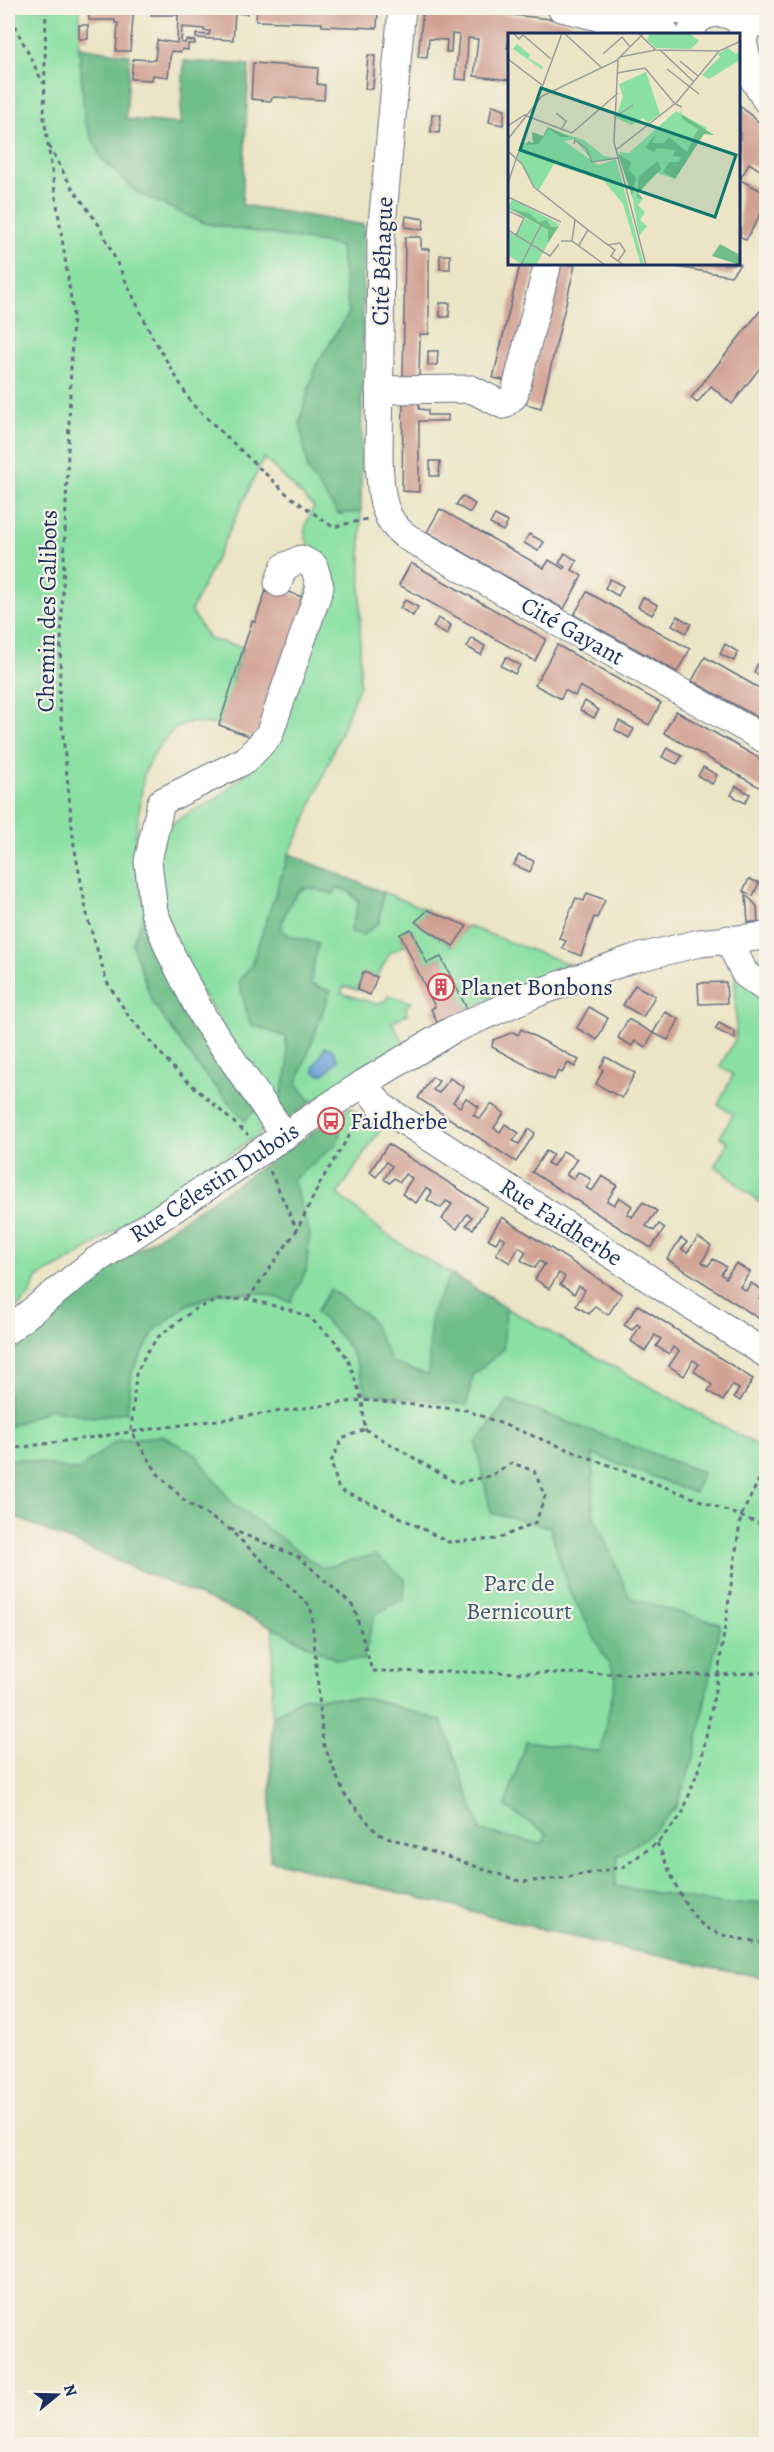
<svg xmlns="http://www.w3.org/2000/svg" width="774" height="2452" font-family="Alegreya,serif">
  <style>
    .green { fill: #8ae0a3; stroke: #528880; stroke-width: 1.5 }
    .forest { fill: #6fbe89; stroke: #457674; stroke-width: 1.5 }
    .water { fill: #66a0d6; stroke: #40689a; stroke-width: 1.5 }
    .building { fill: #d0a093 }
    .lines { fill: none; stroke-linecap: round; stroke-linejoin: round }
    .minor-casing { stroke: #646e82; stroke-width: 29 }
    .path { stroke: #646e82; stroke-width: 3; stroke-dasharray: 4.5 4.5; stroke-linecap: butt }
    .minor { stroke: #fff; stroke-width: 27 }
    .labels { text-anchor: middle; stroke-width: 4.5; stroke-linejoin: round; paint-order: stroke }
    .street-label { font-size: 24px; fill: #1b2f5e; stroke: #f7f3e8 }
    .poi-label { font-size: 24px; fill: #1b2f5e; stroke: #f7f3e8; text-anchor: start }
    .park-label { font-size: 24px; fill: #375b6f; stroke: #f7f3e8 }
    .inset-road { fill: none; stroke: #989c9c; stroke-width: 1.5 }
    .view { fill: #0f766e; fill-opacity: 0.15; stroke: #0f766e; stroke-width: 3 }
    .inset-edge { fill: none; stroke: #1b2f5e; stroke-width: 3 }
  </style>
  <rect width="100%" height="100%" fill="#f7f3e8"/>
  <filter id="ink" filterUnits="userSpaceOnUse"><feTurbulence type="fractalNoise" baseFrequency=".0167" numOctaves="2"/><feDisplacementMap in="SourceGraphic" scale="12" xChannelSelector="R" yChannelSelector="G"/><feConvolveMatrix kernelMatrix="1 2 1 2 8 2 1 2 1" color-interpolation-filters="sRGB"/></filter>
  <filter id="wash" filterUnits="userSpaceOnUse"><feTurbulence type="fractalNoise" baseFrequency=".008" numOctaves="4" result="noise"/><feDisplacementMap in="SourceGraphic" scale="24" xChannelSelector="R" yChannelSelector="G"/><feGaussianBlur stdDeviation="1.35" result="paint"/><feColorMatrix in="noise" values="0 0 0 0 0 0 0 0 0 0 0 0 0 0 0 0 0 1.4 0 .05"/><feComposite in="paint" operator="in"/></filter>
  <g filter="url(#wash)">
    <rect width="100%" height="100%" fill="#ebe4c5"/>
    <g class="green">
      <path d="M8 8H80L79 47 85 122 102 159 138 193 204 223 340 246 349 313 316 365 338 514 361 512 360 684 304 824 289 854 251 966 239 981 250 1024 286 1037 288 1068 277 1114 176 950 154 867 165 832 176 820 218 798 248 771 318 557C301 535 301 532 314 507L264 458 191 611 209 639 243 647 232 680 234 681 219 725 190 722 173 730 158 747 144 773 133 859 146 911 152 1002 201 1070 245 1120 259 1106 264 1122 260 1134 69 1261 38 1277 28 1298 8 1315Z"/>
      <path d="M308 887 333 894 336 887 349 891 359 903 350 932 379 923 383 892 428 910 416 922 452 946 467 926 569 964 467 1009 441 957 427 963 411 929 400 934 405 945 390 953 377 977 363 972 357 990 344 986 341 993 376 1004 387 1000 388 995 411 1002 406 1007 407 1014 392 1022 404 1043 312 1102 296 1084 330 991 310 984 318 943 290 936 282 930C280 914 292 891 308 887Z"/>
      <polygon points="766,956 766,1208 715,1165 728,1142 720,1137 733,1114 718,1105 733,1075 720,1066 736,1038 735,959"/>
      <polygon points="350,1108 381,1128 338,1194 387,1235 506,1308 766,1450 766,1978 602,1944 270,1860 273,1627 8,1514 8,1355 104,1273"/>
    </g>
    <g class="forest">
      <polygon points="79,47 130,55 126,119 180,124 184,61 249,65 242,205 364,225 361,512 338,514 308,471 300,420 316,365 349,313 340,246 204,223 138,193 102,159 85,122"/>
      <path d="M289 854 383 892 379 923 363 935 350 932 359 902 349 891 337 887 333 894C309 887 300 881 288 908 284 916 281 921 282 930L290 936 318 943 310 984 330 991 297 1084 312 1102 288 1119 279 1104 288 1068 286 1037 250 1024 239 981 251 966Z"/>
      <polygon points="146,911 259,1106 245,1121 201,1070 152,1002 132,943"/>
      <polygon points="336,1117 340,1136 335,1145 293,1180 310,1234 306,1271 291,1302 260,1293 220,1293 189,1304 155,1330 132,1372 127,1412 93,1417 50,1409 8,1427 8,1355 104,1273"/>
      <path d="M451 1274 506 1308 503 1350 473 1375 467 1405 366 1393C355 1350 347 1342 316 1312L330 1289 370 1318 392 1363 428 1375 431 1313Z"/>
      <polygon points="508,1400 702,1472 695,1493 593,1454 593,1514 630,1598 720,1624 694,1758 676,1807 649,1835 618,1856 615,1886 725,1905 766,1902 766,1978 602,1944 270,1860 272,1717 303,1697 373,1699 442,1721 481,1831 542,1844 547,1834 505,1807 526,1741 600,1752 616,1678 568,1588 550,1527 491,1513 476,1444"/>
      <polygon points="162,1436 195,1453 233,1504 322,1568 375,1555 405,1579 404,1599 375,1614 363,1660 335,1659 273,1627 8,1514 8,1460 23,1459 77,1471 118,1440"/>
    </g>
    <polygon class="water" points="325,1047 332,1049 338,1060 327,1072 320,1075 314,1071 314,1067"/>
    <g id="blocks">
      <g class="building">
        <polygon points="88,8 134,8 130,51 116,51 118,23 115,23 115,20 89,20"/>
        <polygon points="151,8 247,8 247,14 235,13 233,40 196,38 196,34 209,35 210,31 204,31 204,29 182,27 181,43 185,43 186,40 195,41 195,44 188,44 188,50 182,49 181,52 171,51 168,77 153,75 152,80 131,79 133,59 155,60 157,40 177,43 178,15 151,15"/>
        <polygon points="257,8 378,11 377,28 322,26 322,23 256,21"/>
        <polygon points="423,12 502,14 561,20 615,34 510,34 507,48 510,48 510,80 474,76 478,39 468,38 466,80 455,79 459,35 452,34 451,52 446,52 447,40 429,39 427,58 418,57"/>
        <rect x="79" y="25" width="9" height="14"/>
        <polygon points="368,55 375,56 373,89 365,89"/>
        <polygon points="253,63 318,68 317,84 325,85 324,100 274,97 270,101 251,99"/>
        <polygon points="492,105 505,109 503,125 489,122"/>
        <polygon points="740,106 761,124 764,132 760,141 766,147 766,174 749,163 740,180 766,193 766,212 763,210 746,240 740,236"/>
        <polygon points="432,114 441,115 439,133 431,132"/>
        <polygon points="406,216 424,219 423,230 405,227"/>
        <polygon points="405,237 421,237 421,249 429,249 429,334 420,334 419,381 403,381"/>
        <rect x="440" y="255" width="10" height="14"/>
        <polygon points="560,264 575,265 541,408 526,404"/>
        <polygon points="658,264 740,264 731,276"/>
        <polygon points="520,265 535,268 508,381 493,378"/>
        <polygon points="440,303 450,303 449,317 440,317"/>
        <polygon points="760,311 766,316 766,360 732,404 711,386 697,403 691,398"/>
        <polygon points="428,351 438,351 437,365 428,365"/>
        <polygon points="403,397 419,398 419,409 428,410 428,415 448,415 448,421 419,421 419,492 402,491"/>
        <polygon points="430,461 440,461 439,476 430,476"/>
        <polygon points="462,496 475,504 470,513 456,505"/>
        <polygon points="440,509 544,568 549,560 564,569 565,567 559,563 565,553 577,561 572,570 582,576 564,609 427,532"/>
        <polygon points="495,515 508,522 503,531 490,524"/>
        <polygon points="529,534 544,542 538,551 524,543"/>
        <polygon points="411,563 546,639 535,661 399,585"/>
        <polygon points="610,579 623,586 618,596 605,588"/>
        <polygon points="268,585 308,599 260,740 219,725 252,621 255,622"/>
        <polygon points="587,592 690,649 677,672 574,615"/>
        <polygon points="643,597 658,605 652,615 638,607"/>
        <polygon points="405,600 418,607 413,616 400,608"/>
        <polygon points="677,616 691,624 686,633 672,625"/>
        <polygon points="438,618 451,625 447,635 433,627"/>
        <polygon points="472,638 485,646 481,655 467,647"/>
        <polygon points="725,644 738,652 734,661 720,654"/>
        <polygon points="557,645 661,703 649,725 580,686 575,696 565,690 561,699 535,685"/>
        <polygon points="506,657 520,665 515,674 501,666"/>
        <polygon points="705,657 766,692 766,722 692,681"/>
        <polygon points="758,664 766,668 766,680 754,672"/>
        <polygon points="585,701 599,710 594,718 580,710"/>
        <polygon points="676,711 766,762 766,791 664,733"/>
        <polygon points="619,721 634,729 629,738 615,730"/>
        <polygon points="667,748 682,756 677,764 662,757"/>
        <polygon points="703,767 717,775 712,784 698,776"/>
        <polygon points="736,786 750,794 745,803 731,795"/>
        <polygon points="519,855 534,861 530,872 514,865"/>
        <polygon points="749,879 759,883 753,896 743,891"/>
        <polygon points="587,893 605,900 597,918 594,917 581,956 562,948 566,941 559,938 576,898 584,901"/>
        <polygon points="746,895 757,906 758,922 748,922"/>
        <polygon points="428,910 467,926 453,946 415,922"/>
        <polygon points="411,929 427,963 441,957 467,1009 438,1024 431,1009 435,1007 400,934"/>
        <polygon points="363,972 377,977 370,995 357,990"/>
        <polygon points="726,982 727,1003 699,1004 698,983"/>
        <polygon points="635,985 655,996 643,1017 623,1005"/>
        <polygon points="589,1007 608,1018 597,1040 577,1028"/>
        <polygon points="665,1012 679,1019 668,1040 653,1033"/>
        <polygon points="628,1019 653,1033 646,1047 635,1041 632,1046 618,1038"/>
        <polygon points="719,1023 735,1032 735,1039 715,1029"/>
        <polygon points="521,1029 579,1060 575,1067 568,1063 562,1073 558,1071 554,1080 492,1047 493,1040 513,1032 518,1035"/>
        <polygon points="606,1057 635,1073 622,1098 596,1084 603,1070 600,1068"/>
        <polygon points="432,1077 439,1081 433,1090 439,1093 450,1078 464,1087 453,1102 460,1107 466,1098 479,1107 473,1115 480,1119 491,1104 504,1113 494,1128 500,1132 505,1124 519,1133 513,1141 519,1144 529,1129 535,1133 516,1162 418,1098"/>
        <polygon points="388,1144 487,1207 473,1229 466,1225 472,1217 467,1214 457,1229 442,1219 452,1204 446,1201 441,1208 427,1200 432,1192 426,1188 416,1203 402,1194 412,1178 405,1174 400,1182 394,1178 390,1183 384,1179 392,1166 386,1162 376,1177 370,1172"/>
        <polygon points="546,1151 553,1155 547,1163 553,1166 563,1151 577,1159 566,1175 573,1179 578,1172 585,1175 591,1180 586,1188 592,1191 602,1176 617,1185 607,1201 614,1205 619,1197 632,1206 627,1214 632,1217 643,1202 657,1211 646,1226 654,1231 659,1224 665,1228 651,1248 532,1172"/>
        <polygon points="502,1217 622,1294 608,1315 595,1306 589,1314 576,1306 585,1290 579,1286 574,1294 567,1289 560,1285 565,1277 559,1273 549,1289 535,1279 545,1264 539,1261 535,1268 527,1264 521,1260 526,1252 519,1247 510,1263 496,1254 505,1239 500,1236 496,1243 488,1239"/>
        <polygon points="698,1237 711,1246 702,1262 708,1266 713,1259 719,1262 726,1267 721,1274 726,1278 736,1263 750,1272 740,1287 746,1291 751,1283 764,1291 759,1299 765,1302 766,1300 766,1323 667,1259 681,1238 687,1242 682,1249 687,1253"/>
        <polygon points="638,1305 753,1379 740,1401 734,1397 739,1389 732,1385 723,1401 708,1391 712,1385 694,1371 699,1364 693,1360 684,1376 669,1366 679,1351 673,1347 669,1354 656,1346 661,1339 655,1335 645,1351 631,1341 640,1326 637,1324 632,1330 624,1325"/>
      </g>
    </g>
  </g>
  <g filter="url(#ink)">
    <use href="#blocks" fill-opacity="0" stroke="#646e82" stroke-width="1.5"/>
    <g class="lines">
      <defs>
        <g id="minor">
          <path id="s1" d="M402 8 381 236 379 461C381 489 380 519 407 537L766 740"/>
          <polyline points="561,8 666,34"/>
          <polyline points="599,8 654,11 709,10"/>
          <path d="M691 34C696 0 760 10 740 49"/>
          <polyline points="744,34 749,27 766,16"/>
          <polyline points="743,42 752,77 766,100"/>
          <polyline points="379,390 471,389 503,405 514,396 547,267"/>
          <polyline points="278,583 284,567 301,559 314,566 320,587 269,735 246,760 161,802 148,861 154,912 171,954 203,1017 285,1136"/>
          <polyline points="728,939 745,974 766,989"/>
          <path id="s2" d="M364 1083 381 1106 766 1354"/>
          <path id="s3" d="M8 1330 95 1261 364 1083 452 1030 537 993 632 959 700 943 766 936"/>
        </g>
      </defs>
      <use href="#minor" class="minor-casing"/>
      <g class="path">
        <polyline points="46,8 44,118 73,312 59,697 74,845 88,920 107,982 128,1015 175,1070 248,1135"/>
        <polyline points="8,19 15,26 43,83"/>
        <polyline points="49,146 71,186 99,225 152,336 192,404 288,495 333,527 367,519"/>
        <polyline points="270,1171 297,1230"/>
        <polyline points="248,1299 297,1230 321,1181 361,1117"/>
        <polyline points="365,1429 456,1483 490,1476 512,1463 534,1471 545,1496 536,1522 498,1539 448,1542 384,1509 339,1490 331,1462 342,1439 365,1429 362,1400 348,1359 335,1341 309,1317 290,1310 248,1299 219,1300 195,1309 158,1337 147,1352 136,1374 131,1431 158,1474 186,1502 228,1528 311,1607 323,1743 344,1794 378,1834 522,1882 563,1878 623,1867 657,1843 682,1815 701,1762 718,1675 741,1516 766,1466"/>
        <polyline points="8,1449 362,1400 466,1410 766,1526"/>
        <polyline points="230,1529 299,1557 354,1607 372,1671 718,1675 766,1672"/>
        <path d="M657 1843C668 1866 685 1915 707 1928 724 1938 748 1940 766 1943"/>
      </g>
      <use href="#minor" class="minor"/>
    </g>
  </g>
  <defs>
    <symbol id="building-ring" viewBox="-11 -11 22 22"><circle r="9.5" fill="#f7f3e8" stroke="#d1495b" stroke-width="1.5"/><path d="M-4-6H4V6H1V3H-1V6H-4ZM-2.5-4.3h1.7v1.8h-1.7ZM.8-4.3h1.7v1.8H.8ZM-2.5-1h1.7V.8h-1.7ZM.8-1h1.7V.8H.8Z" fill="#d1495b"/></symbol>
    <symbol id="bus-ring" viewBox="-11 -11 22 22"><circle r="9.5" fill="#f7f3e8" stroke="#d1495b" stroke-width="1.5"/><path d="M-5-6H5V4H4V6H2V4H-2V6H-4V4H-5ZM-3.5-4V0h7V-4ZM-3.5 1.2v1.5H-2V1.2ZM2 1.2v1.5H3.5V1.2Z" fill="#d1495b"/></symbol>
  </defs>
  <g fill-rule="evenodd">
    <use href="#building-ring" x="426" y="972" width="30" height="30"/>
    <use href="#bus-ring" x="316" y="1106" width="30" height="30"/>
  </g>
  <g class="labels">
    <g class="street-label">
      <text transform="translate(382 261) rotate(-88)" y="8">Cité Béhague</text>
      <text transform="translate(47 611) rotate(-89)" y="8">Chemin des Galibots</text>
      <text dy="8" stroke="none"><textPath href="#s1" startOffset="729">Cité Gayant</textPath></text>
      <text dy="8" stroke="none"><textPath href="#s3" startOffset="254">Rue Célestin Dubois</textPath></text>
      <text dy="8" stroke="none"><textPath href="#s2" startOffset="243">Rue Faidherbe</textPath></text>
    </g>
    <g class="poi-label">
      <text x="460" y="995">Planet Bonbons</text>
      <text x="350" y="1129">Faidherbe</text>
    </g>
    <g class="park-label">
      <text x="519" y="1591">Parc de<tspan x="519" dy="28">Bernicourt</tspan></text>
    </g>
  </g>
  <g transform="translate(508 33)">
    <rect width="232" height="232" fill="#ebe4c5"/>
    <path d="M142 0H181L191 8 183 16 148 15 139 7ZM9 11 22 22 20 25 34 33 35 37 5 16ZM220 15 228 21 232 17V27L201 46 194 42 212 24 210 21ZM138 39 152 81 140 90 135 85 124 92 108 85 115 63 111 51ZM174 74 173 81 199 95 167 146 149 140 130 160 135 166 130 172 137 179 132 187 139 193 131 203 125 167 110 119 121 120 168 78 172 80ZM41 96 76 107 96 123 107 125 85 128 66 106 56 108 90 132 108 126 136 232H133L115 171 96 148 46 131 31 157 24 151 9 123 14 110 31 111ZM4 166 42 186 52 192 43 194 0 175ZM17 185 40 197V210L28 232H15L0 222V199L8 203Z" fill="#8ae0a3"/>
    <path d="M173 81 206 102 196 101 167 146 155 139 161 129H171L173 124 165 123 167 117 149 115 146 119 137 115 148 101 144 110H156L161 104 179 119 190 96 175 87ZM40 94 62 104H53L41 96 31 111 18 112 20 108 25 110 24 99 35 103ZM110 121 123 129 121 137 128 145 124 163ZM150 128 153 136 130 160 135 166 129 165 131 143ZM0 175 21 180 31 189 39 187 43 194 51 193 40 210V197ZM212 211 232 222V232L204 223Z" fill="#6fbe89"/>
    <path class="inset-road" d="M5 0 11 6 15 2 43 26M56 0 94 35M130 0 148 17 211 18M152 17 186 49M95 21 114 4 122 14M112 24 147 17M0 26 34 52M110 26 106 109 138 232M172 28 190 43M159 36 191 61M109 40 137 35 167 71 174 74M32 60 54 0M48 80 58 88 53 97M16 82 64 100 110 60M107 84 125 72M0 93 18 81M0 106 34 63 108 28 136 0M66 111 67 107 78 115 84 129 110 125M12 115 23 85M108 117 169 69 211 18 233 8M0 118 14 131 26 154 80 197 71 212M0 150 11 118M0 164 53 189M0 178 16 185 8 202M0 197 42 223 51 211M80 197 100 212 112 210 117 218 110 228M53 208H64L97 232M64 208 67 187M100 212 107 217 103 223 116 232M13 232 33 192"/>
    <path class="view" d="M33 55 228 122 207 184 12 117Z"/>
    <rect width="232" height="232" class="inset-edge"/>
  </g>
  <rect width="774" height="2452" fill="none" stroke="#f7f3e8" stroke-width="30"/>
  <g transform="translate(57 2395) rotate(71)" stroke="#f7f3e8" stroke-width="4.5" paint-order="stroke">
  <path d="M0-4.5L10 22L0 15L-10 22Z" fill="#1b2f5e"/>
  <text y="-9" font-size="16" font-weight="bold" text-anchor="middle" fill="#1b2f5e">N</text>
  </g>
</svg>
